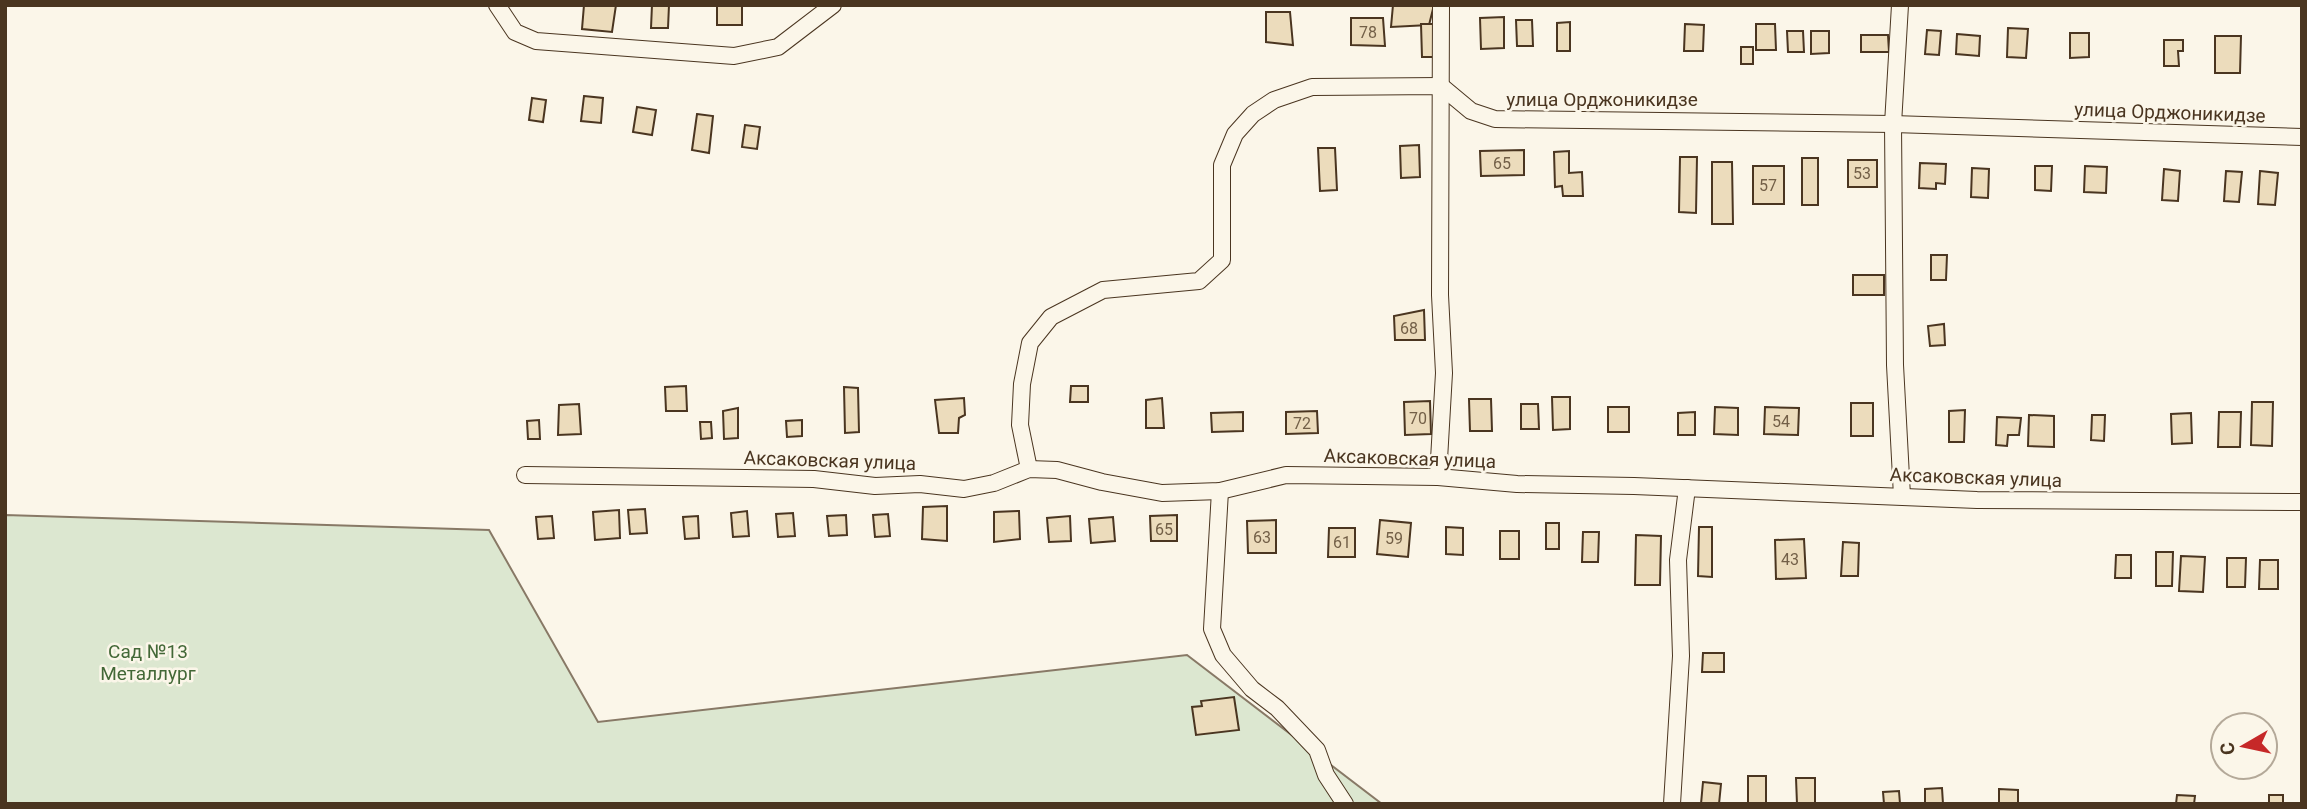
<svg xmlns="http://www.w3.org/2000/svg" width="2307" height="809" font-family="Roboto,sans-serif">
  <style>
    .green { fill: #dce7d0; stroke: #887966; stroke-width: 2 }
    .building { fill: #ecdcbc; stroke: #4a3520; stroke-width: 2 }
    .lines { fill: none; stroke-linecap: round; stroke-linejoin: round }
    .minor-casing { stroke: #4a3520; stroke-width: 18 }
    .minor { stroke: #fbf6e9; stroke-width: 16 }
    .labels { text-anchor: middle; stroke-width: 5; stroke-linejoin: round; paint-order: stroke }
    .number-label { font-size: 16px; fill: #725f47 }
    .street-label { font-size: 19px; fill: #4a3520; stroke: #fbf6e9 }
    .park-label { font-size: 19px; fill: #436837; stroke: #fbf6e9 }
  </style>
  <rect width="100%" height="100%" fill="#fbf6e9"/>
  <polygon class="green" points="5,515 489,530 598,722 1187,655 1382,804 5,804"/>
  <g class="building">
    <polygon points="584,5 616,5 612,32 582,29"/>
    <polygon points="652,5 669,5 668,28 651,28"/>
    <rect x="717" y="5" width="25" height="20"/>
    <polygon points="1393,5 1434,5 1429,25 1391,27"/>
    <polygon points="1266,12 1290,12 1293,45 1266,42"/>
    <polygon points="1504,17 1504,48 1481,49 1480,18"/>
    <polygon points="1351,18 1383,18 1385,46 1351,45"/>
    <polygon points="1516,20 1532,20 1533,46 1517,46"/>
    <polygon points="1570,22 1570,51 1557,51 1557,23"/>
    <polygon points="1421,24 1434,24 1434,57 1422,57"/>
    <polygon points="1685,24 1704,25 1703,51 1684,51"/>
    <polygon points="1756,24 1775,24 1776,50 1756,50"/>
    <polygon points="2008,28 2028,29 2026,58 2007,57"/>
    <polygon points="1927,30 1941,31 1939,55 1925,54"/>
    <polygon points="1787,31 1803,31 1804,52 1788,52"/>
    <polygon points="1811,31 1829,31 1829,53 1811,54"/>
    <polygon points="2070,33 2089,33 2089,57 2070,58"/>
    <polygon points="1957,34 1980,36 1979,56 1956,54"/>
    <polygon points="1861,35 1888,35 1889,52 1861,52"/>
    <polygon points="2215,36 2241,36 2240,73 2215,73"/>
    <polygon points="2164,40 2183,40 2183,51 2178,51 2179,66 2164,66"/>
    <rect x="1741" y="47" width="12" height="17"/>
    <polygon points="584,96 603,98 601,123 581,121"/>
    <polygon points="532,98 546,100 543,122 529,120"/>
    <polygon points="637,107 656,110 652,135 633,132"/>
    <polygon points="697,114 713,116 709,153 692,150"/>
    <polygon points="745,125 760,127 757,149 742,147"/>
    <polygon points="1419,145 1420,177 1401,178 1400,146"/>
    <polygon points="1318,148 1335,148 1337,190 1320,191"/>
    <polygon points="1524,150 1524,175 1481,176 1480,151"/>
    <polygon points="1569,151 1569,173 1582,172 1583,196 1563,196 1562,186 1555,187 1554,152"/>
    <polygon points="1680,157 1697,157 1696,213 1679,212"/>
    <rect x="1802" y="158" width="16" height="47"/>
    <rect x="1848" y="160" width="29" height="27"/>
    <polygon points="1712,162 1732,162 1733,224 1712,224"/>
    <polygon points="1920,163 1946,164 1945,184 1936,183 1936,189 1919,188"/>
    <rect x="1753" y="166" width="31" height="38"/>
    <polygon points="2035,166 2052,166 2051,191 2035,190"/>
    <polygon points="2085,166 2107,167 2106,193 2084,192"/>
    <polygon points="1972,168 1989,169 1988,198 1971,197"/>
    <polygon points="2164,169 2180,171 2178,201 2162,200"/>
    <polygon points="2226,171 2242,172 2239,202 2224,201"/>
    <polygon points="2260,171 2278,173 2275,205 2258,204"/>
    <polygon points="1931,255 1947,255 1946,280 1931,280"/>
    <rect x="1853" y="275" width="31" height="20"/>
    <polygon points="1424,310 1425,340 1395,340 1394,316"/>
    <polygon points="1944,324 1945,345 1930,346 1928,326"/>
    <polygon points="686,386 687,411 666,411 665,387"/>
    <polygon points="1071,386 1088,386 1088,402 1070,402"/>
    <polygon points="844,387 858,388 859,432 845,433"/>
    <polygon points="1552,397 1570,397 1570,429 1553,430"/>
    <polygon points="964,398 965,415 959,418 958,433 939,433 935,400"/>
    <polygon points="1162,398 1164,428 1146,428 1146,400"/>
    <polygon points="1469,399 1491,399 1492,431 1470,431"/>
    <polygon points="1430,401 1431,434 1405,435 1404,402"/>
    <polygon points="2252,402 2273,402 2272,446 2251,445"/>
    <rect x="1851" y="403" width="22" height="33"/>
    <polygon points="579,404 581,434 558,435 559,405"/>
    <polygon points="1521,404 1538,404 1539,429 1521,429"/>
    <rect x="1608" y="407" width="21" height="25"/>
    <polygon points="1715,407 1738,408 1738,435 1714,434"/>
    <polygon points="1765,407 1799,408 1798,435 1764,434"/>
    <polygon points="738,408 738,438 724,439 723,411"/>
    <polygon points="1965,410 1964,442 1949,442 1949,411"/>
    <polygon points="1317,411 1318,433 1286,434 1286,412"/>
    <polygon points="1243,412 1243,431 1212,432 1211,413"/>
    <polygon points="1695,412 1695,435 1678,435 1678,413"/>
    <polygon points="2219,412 2241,412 2240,447 2218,447"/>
    <polygon points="2191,413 2192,443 2172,444 2171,414"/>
    <polygon points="2029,415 2054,416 2054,447 2028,446"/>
    <polygon points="2092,415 2105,415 2104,441 2091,440"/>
    <polygon points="1997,417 2021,418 2019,435 2008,435 2007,446 1996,445"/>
    <polygon points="539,420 540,439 528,439 527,421"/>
    <polygon points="802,420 802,436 787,437 786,421"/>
    <polygon points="700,422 711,422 712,438 701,439"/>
    <polygon points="947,506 947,541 922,539 923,507"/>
    <polygon points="645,509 647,533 630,534 628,510"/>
    <polygon points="619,510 620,538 595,540 593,512"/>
    <polygon points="747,511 749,536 733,537 731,513"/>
    <polygon points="1019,511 1020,539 994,542 994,512"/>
    <polygon points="793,513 795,536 778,537 776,514"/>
    <polygon points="888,514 890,536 875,537 873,515"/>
    <polygon points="846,515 847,535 829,536 827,516"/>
    <polygon points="1177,515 1177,541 1151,541 1150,516"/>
    <polygon points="552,516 554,538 538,539 536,517"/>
    <polygon points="698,516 699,538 685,539 683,517"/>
    <polygon points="1070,516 1071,541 1049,542 1047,518"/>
    <polygon points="1113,517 1115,541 1091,543 1089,519"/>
    <polygon points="1276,520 1276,553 1248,553 1247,521"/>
    <polygon points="1380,520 1411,523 1408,557 1377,554"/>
    <rect x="1546" y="523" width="13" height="26"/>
    <polygon points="1446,527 1463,528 1463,555 1446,554"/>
    <polygon points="1699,527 1712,527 1712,577 1698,576"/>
    <polygon points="1329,528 1355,528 1355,557 1328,557"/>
    <rect x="1500" y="531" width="19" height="28"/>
    <polygon points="1583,532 1599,532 1598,562 1582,562"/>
    <polygon points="1636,535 1661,536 1660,585 1635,585"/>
    <polygon points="1804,539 1806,578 1776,579 1775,540"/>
    <polygon points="1843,542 1859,543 1858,576 1841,576"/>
    <polygon points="2156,552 2173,552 2172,586 2156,586"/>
    <polygon points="2116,555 2131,555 2131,578 2115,578"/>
    <polygon points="2181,556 2205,557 2203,592 2179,591"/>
    <polygon points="2227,558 2246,558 2245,587 2227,587"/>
    <polygon points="2260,560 2278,560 2278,589 2259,589"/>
    <polygon points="1703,653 1724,653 1724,672 1702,672"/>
    <polygon points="1234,697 1239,730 1196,735 1192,707 1202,706 1201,701"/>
    <rect x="1748" y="776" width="18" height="27"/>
    <polygon points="1796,778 1815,778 1815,804 1797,804"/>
    <polygon points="1703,782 1721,784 1719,804 1701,804"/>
    <polygon points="1942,788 1943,804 1925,804 1925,789"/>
    <polygon points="1999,789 2018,790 2018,804 1999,804"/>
    <polygon points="1899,791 1900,804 1884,804 1883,792"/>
    <polygon points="2177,795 2195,796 2194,804 2176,804"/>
    <rect x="2269" y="795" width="14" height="9"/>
  </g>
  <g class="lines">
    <defs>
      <g id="minor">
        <polyline points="497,5 515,32 536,41 734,56 778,47 833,5"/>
        <polyline points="1900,5 1893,124 1895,365 1902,496"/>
        <polyline points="1029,469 1020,425 1022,384 1030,343 1051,317 1103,290 1199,281 1222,260 1222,165 1235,134 1253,114 1274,100 1312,87 1441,86 1471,111 1495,119 1893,124 2302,137"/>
        <polyline points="525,475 814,479 875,486 920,484 964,489 994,483 1029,469 1057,470 1102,482 1162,493 1220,491 1286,475 1365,476 1438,477 1517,484 1634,486 1977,500 2302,502"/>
        <polyline points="1438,477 1444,373 1440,295 1441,5"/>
        <polyline points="1220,491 1212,629 1223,655 1252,689 1277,708 1317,750 1326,775 1345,804"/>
        <polyline points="1672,804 1681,656 1678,560 1687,488"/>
      </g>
    </defs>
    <use href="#minor" class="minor-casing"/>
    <use href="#minor" class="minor"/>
  </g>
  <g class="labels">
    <g class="number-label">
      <text x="1368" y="38">78</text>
      <text x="1502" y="169">65</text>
      <text x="1862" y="179">53</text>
      <text x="1768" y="191">57</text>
      <text x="1409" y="334">68</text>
      <text x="1418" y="424">70</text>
      <text x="1781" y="427">54</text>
      <text x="1302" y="429">72</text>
      <text x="1164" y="535">65</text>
      <text x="1262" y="543">63</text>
      <text x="1394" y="544">59</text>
      <text x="1342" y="548">61</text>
      <text x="1790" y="565">43</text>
    </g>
    <g class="street-label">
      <text x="1602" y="106">улица Орджоникидзе</text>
      <text transform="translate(2170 112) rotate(2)" y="7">улица Орджоникидзе</text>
      <text transform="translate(1410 458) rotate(2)" y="7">Аксаковская улица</text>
      <text transform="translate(830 460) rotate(2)" y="7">Аксаковская улица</text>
      <text transform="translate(1976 477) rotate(2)" y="7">Аксаковская улица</text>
    </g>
    <g class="park-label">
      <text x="148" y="658">Сад №13<tspan x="148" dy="22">Металлург</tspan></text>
    </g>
  </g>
  <rect width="2307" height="809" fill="none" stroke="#4a3520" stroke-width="14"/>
  <g transform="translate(2244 746) rotate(261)"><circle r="33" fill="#fbf6e9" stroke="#b4a999" stroke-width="2"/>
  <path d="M0-5L12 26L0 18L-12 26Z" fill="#c62828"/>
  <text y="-10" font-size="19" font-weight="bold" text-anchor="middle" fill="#4a3520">С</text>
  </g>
</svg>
